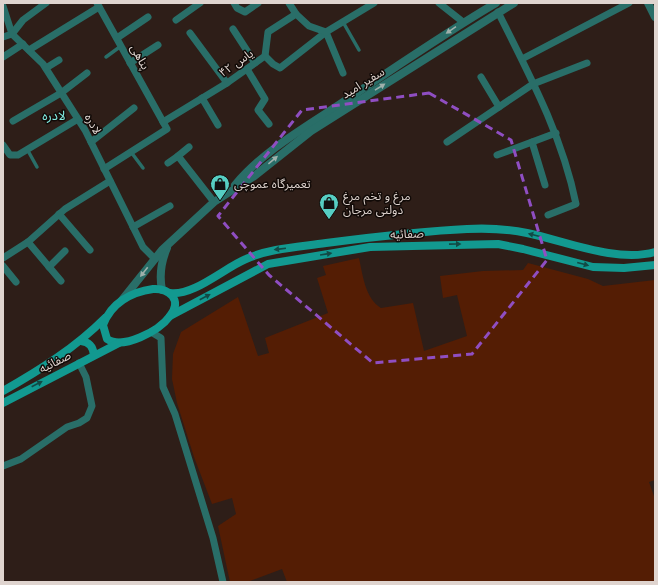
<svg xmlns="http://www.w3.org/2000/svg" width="658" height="585" font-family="Quicksand,'Noto Sans Arabic',sans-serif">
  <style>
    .garden { fill: #541d04 }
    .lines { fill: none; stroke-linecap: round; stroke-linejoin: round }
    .service { stroke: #296e68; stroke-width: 3.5 }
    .minor { stroke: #296e68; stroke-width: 7 }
    .tertiary { stroke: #296e68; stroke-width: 8 }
    .secondary { stroke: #129990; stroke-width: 8 }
    .oneway { fill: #9fb0ab }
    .oneway2 { fill: #114a45 }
    .marked { fill: none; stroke: #8f4ec2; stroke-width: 3; stroke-dasharray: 8 5; stroke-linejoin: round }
    .labels { text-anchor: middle; stroke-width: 3; stroke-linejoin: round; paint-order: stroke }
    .street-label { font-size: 12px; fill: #dfd4cf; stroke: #110a07 }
    .poi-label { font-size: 12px; fill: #dfd4cf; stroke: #110a07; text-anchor: start }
    .neighbourhood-label { font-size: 13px; fill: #83ede2; stroke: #110a07 }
  </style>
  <rect width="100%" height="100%" fill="#2e1e18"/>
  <path class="garden" d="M359 258C363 276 365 298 381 308L413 303 424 351 467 336 457 295 443 298 440 276 483 271 523 270 528 263 588 279 603 286 655 280V480L649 482 655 499V582H287L282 569 247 582H230L218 526 236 514 232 498 212 504 194 457 177 403 172 379 173 354 181 332 238 297 258 356 269 353 265 338 328 313 317 278 326 275 323 266Z"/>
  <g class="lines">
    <g class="service">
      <polyline points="343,22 359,50"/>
      <polyline points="106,57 121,46"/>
      <polyline points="27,149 37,167"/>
      <polyline points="131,152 143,168"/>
    </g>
    <g class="minor">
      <polyline points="97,3 167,129 104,169"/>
      <polyline points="234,3 237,8 245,12 258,3"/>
      <polyline points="289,3 296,14"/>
      <polyline points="439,3 463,22"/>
      <polyline points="3,6 12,34 43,64 85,130 143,247 155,259"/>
      <path d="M498 12C529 74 562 135 576 204L548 215"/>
      <polyline points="176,20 200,3"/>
      <polyline points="233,29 255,63"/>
      <polyline points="190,33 227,83"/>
      <polyline points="3,37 12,34 23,20 46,3"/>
      <polyline points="117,38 148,17"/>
      <polyline points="29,50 99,7"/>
      <polyline points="265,56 273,64 280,68 326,32 343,73"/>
      <polyline points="3,57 23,44"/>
      <polyline points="522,59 629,3"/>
      <polyline points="130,63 158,45"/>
      <polyline points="46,68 59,60"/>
      <polyline points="247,69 265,99 258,110 269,124"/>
      <polyline points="481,77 499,107"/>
      <polyline points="202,98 218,125"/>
      <polyline points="13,121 61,93 87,73"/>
      <polyline points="163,122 227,83 265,56 268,32 296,14 309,26 326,32 374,3"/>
      <polyline points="91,142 134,108"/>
      <polyline points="447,142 533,84 587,63"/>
      <polyline points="532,142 545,185"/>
      <polyline points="3,145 10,155 18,155 78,119"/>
      <polyline points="189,147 178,156 214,202"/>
      <polyline points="497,155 556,133"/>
      <polyline points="168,163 178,156"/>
      <polyline points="59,214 90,250"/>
      <polyline points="133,227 170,206"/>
      <polyline points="28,242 61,281"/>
      <polyline points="3,258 28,242 65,209 110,181"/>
      <polyline points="3,266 16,282"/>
      <polyline points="49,267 65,251"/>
      <polyline points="151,332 161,338 163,387 175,414 213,538 223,582"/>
      <polyline points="3,466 21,459 67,427 79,423 87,418 92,406 86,377 79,363"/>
    </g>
    <g class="tertiary">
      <polyline points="648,3 655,17"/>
      <path d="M235 185C265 149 308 126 346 100 396 67 445 33 496 3"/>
      <path d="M162 290C159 275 161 262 167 248"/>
      <polyline points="122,300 162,250 214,202 253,177 311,131 514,3"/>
    </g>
    <g class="secondary">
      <path d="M153 289C169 288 183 300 170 316 159 331 123 350 107 339L103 325C111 303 131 292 153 289Z"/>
      <path d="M170 293C194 296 224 268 246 259 271 248 299 247 326 243 373 237 420 231 467 229 487 228 508 229 527 233 565 241 617 263 655 252"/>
      <polyline points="170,316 268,264 370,247 498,244 523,249 593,267 624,268 655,265"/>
      <path d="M81 341C90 342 93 347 94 355"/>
      <path d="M3 391C40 370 75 348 105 318"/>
      <polyline points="3,403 119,343"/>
    </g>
  </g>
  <defs><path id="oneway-solid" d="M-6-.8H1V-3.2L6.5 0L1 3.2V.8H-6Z"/></defs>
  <g class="oneway">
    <use href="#oneway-solid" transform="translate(451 30) rotate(146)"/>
    <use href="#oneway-solid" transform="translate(380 87) rotate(-32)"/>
    <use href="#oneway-solid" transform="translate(273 160) rotate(-40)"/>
    <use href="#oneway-solid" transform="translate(144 272) rotate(128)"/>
  </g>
  <g class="oneway2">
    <use href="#oneway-solid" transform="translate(534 235) rotate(-166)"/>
    <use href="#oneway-solid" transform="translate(455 244) rotate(-1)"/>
    <use href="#oneway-solid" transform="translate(280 249) rotate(173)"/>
    <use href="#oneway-solid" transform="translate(326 254) rotate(-9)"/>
    <use href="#oneway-solid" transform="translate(583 264) rotate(15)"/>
    <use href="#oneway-solid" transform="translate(205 297) rotate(-28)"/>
    <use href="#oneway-solid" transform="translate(37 384) rotate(-27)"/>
  </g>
  <path class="marked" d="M429 93 511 140 547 260 472 354 373 363 269 275 218 216 302 110Z"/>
  <defs>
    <symbol id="shop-pin" viewBox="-11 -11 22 30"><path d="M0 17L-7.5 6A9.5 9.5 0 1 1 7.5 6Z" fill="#56cec3" stroke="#110a07"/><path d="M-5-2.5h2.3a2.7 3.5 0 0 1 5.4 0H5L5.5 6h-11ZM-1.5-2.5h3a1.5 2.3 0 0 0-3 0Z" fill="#111"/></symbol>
  </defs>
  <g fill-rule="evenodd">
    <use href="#shop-pin" x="209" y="173" width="22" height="30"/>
    <use href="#shop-pin" x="318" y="192" width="22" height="30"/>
  </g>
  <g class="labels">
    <g class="street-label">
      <text transform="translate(140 57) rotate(61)" y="4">پناهی</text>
      <text transform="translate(236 63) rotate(-35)" y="4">یاس ۴۲</text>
      <text transform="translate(363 83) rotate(-32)" y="4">سفیر امید</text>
      <text transform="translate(93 124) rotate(60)" y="4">لادره</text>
      <text transform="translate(407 234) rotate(-2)" y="4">صفائیه</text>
      <text transform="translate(55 362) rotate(-27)" y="4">صفائیه</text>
    </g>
    <g class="poi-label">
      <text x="234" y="188">تعمیرگاه عموچی</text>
      <text x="343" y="200">مرغ و تخم مرغ<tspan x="343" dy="14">دولتی مرجان</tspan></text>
    </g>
    <g class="neighbourhood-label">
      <text x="54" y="120">لادره</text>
    </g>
  </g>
  <rect width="658" height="585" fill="none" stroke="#dfd4cf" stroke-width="8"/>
</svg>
